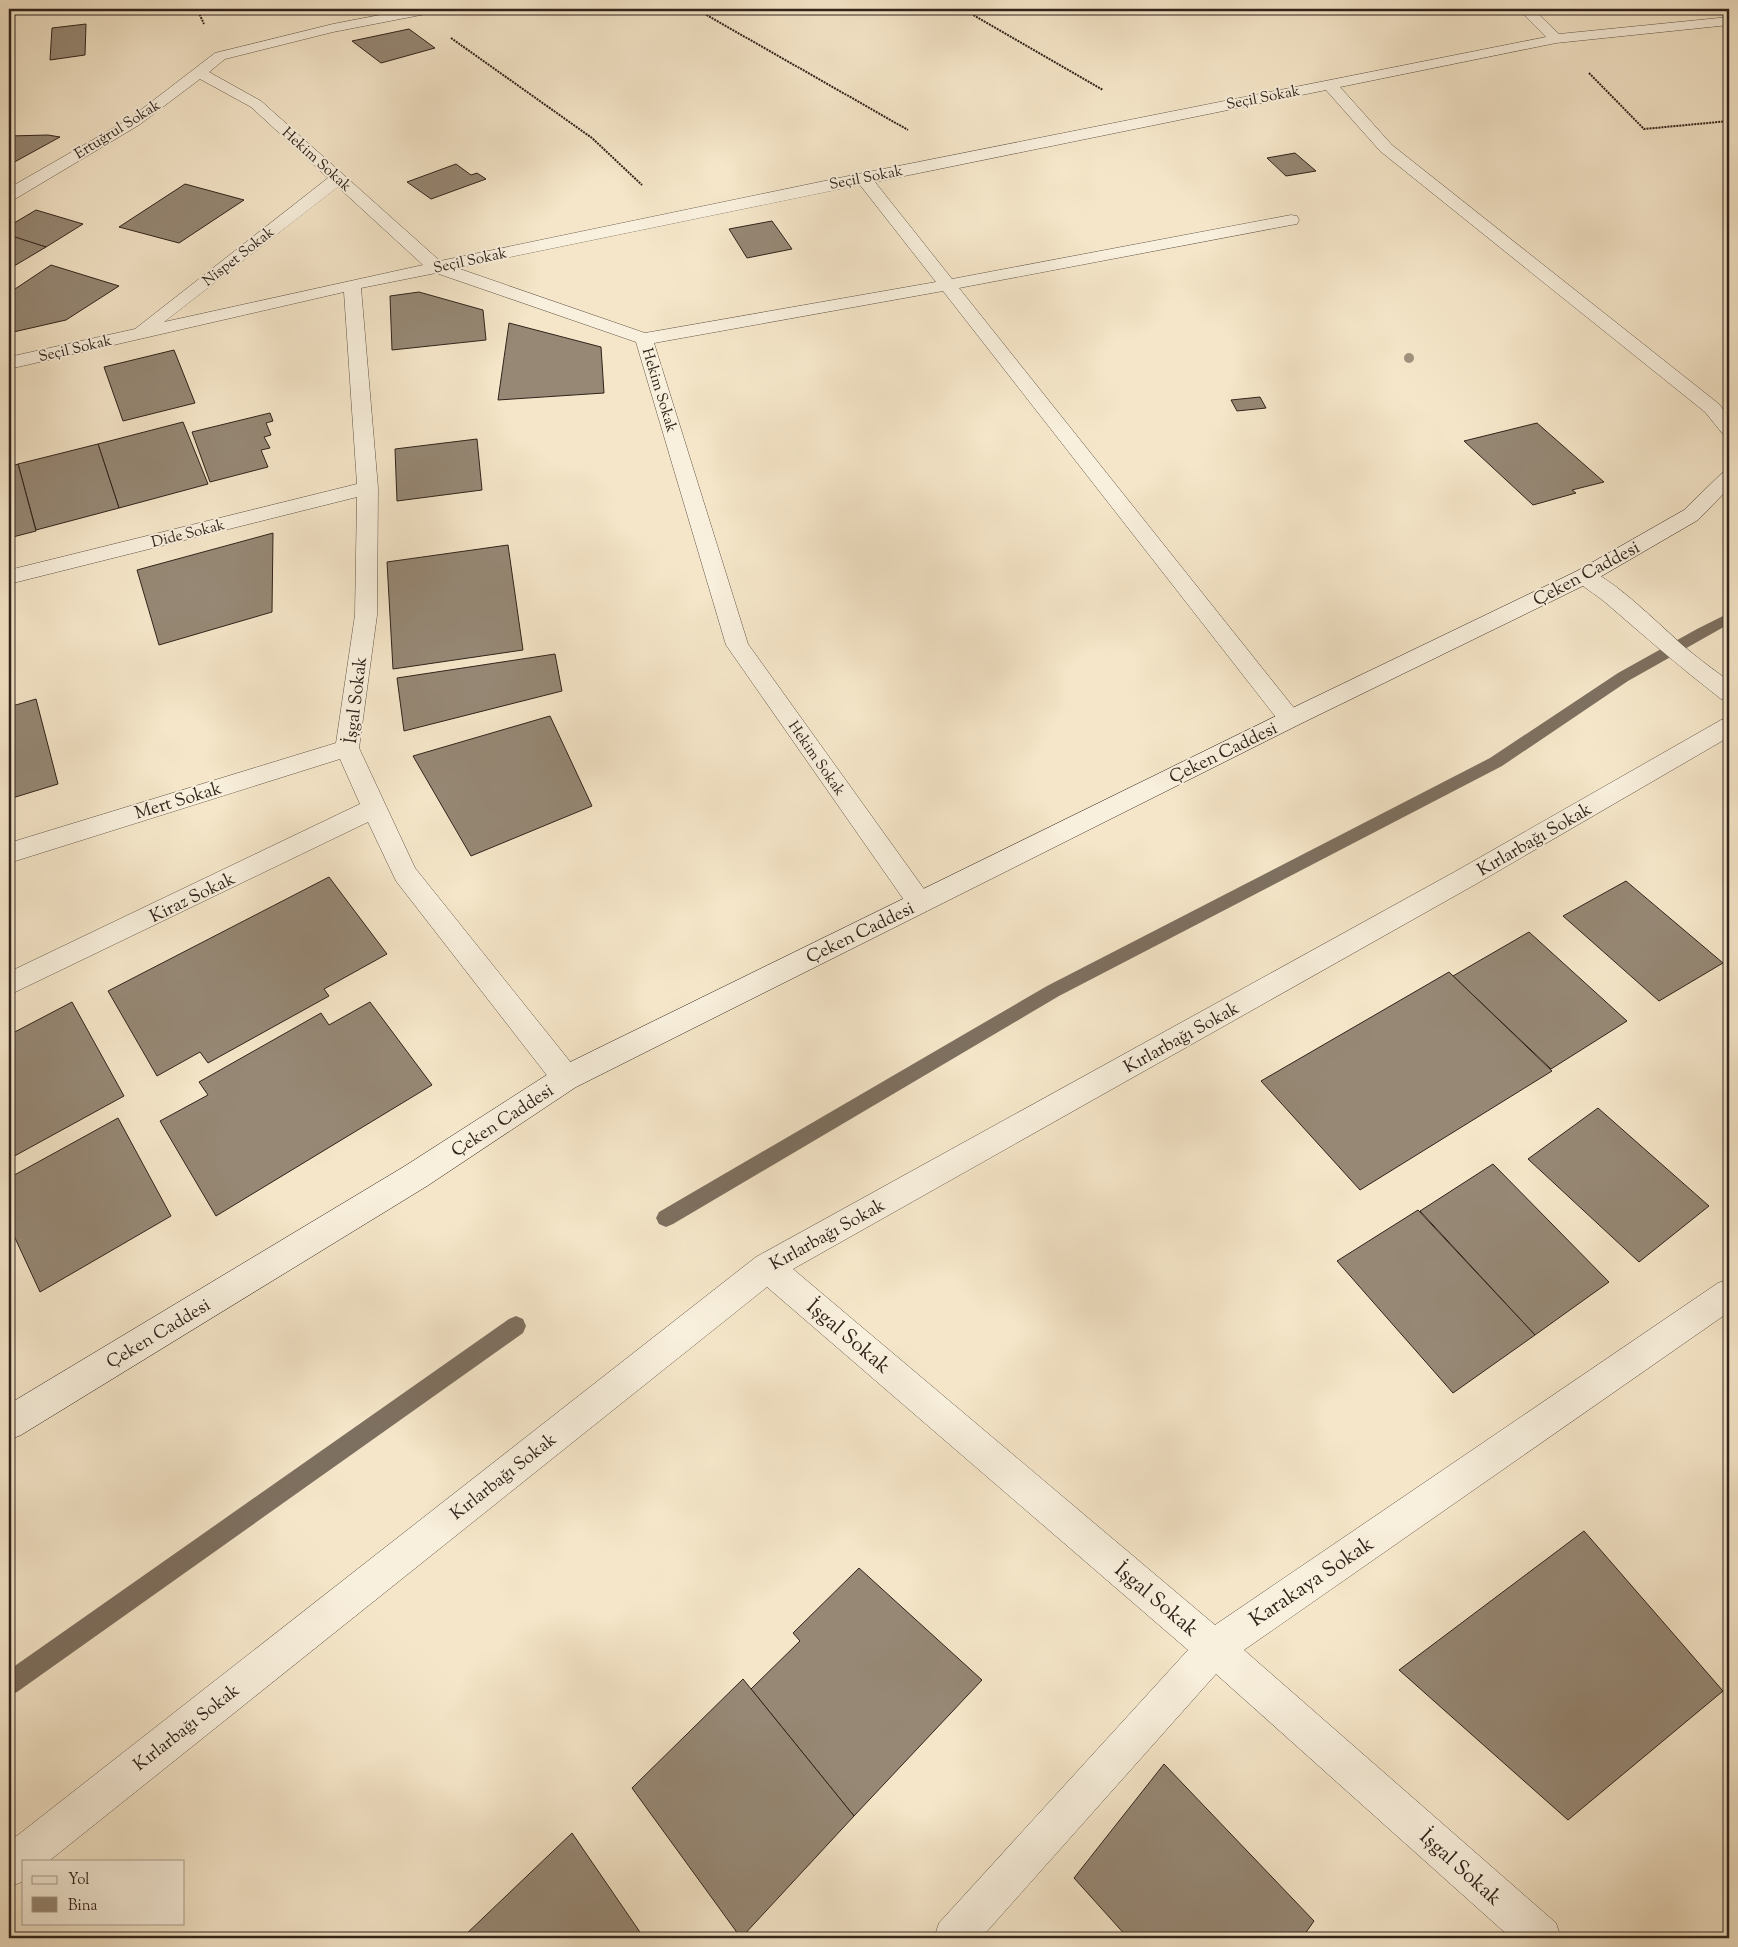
<svg xmlns="http://www.w3.org/2000/svg" width="1738" height="1947" font-family="'Sorts Mill Goudy',serif">
  <style>
    .lines { fill: none; stroke-linecap: round; stroke-linejoin: round }
    .stream { fill: #7e7060; fill-rule: evenodd }
    .building { fill: #968875; stroke: #30231b }
    .street-casing { stroke: #615446; stroke-width: 1 }
    .secondary-casing { stroke: #30231b; stroke-width: 1 }
    .path { stroke: #30231b; stroke-width: 2; stroke-dasharray: 2 1; stroke-linecap: butt }
    .street { fill: #f8efdc; fill-rule: evenodd }
    .secondary { fill: #f8efdc; fill-rule: evenodd }
    .tree { fill: #9f917d }
    .labels { text-anchor: middle; stroke-width: 4; stroke-linejoin: round; paint-order: stroke }
    .far-street-label { font-size: 15px; fill: #30231b; stroke: #f8efdc }
    .street-label { font-size: 18px; fill: #30231b; stroke: #f8efdc }
    .near-street-label { font-size: 21px; fill: #30231b; stroke: #f8efdc }
  </style>
  <rect width="100%" height="100%" fill="#f5e6c9"/>
  <filter id="stains"><feTurbulence type="fractalNoise" baseFrequency=".004" numOctaves="4"/><feColorMatrix values="0 0 0 0 .2 0 0 0 0 .09 0 0 0 0 .02 0 0 0 .5 -.17"/></filter>
  <radialGradient id="worn" r=".72"><stop offset=".6" stop-color="#630" stop-opacity="0"/><stop offset="1" stop-color="#630" stop-opacity=".3"/></radialGradient>
  <g class="lines">
    <g class="stream">
      <polygon points="1729,613 1729,624 1628,681 1502,766 1059,996 673,1224 666,1227 659,1224 656,1218 659,1212 1047,986 1490,758 1618,673 1697,629"/>
      <polygon points="516,1316 523,1319 526,1326 523,1333 17,1692 9,1696 9,1670 509,1319"/>
    </g>
  </g>
  <g class="building">
    <polygon points="86,24 85,55 50,60 52,28"/>
    <polygon points="409,29 435,48 381,63 352,41"/>
    <polygon points="48,135 60,137 9,165 9,136"/>
    <polygon points="1295,153 1316,171 1286,176 1267,158"/>
    <polygon points="456,164 471,175 477,173 486,179 431,199 407,182"/>
    <polygon points="185,184 244,200 179,243 119,227"/>
    <polygon points="36,210 83,224 46,247 9,236 9,226"/>
    <polygon points="772,221 792,249 747,258 729,229"/>
    <polygon points="9,235 46,247 9,269"/>
    <polygon points="51,265 119,286 66,320 9,333 9,293"/>
    <polygon points="419,292 483,310 486,340 392,350 390,296"/>
    <polygon points="509,323 601,347 604,393 498,400"/>
    <polygon points="174,350 195,403 123,421 104,367"/>
    <polygon points="1260,397 1266,408 1237,411 1231,400"/>
    <polygon points="270,413 273,421 266,423 271,435 264,437 270,448 261,450 268,467 210,482 192,432"/>
    <polygon points="183,422 208,484 119,508 98,444"/>
    <polygon points="1537,423 1604,482 1572,490 1576,493 1533,505 1464,441"/>
    <polygon points="477,439 482,490 397,501 395,449"/>
    <polygon points="98,444 119,508 36,530 18,464"/>
    <polygon points="18,464 36,531 9,538 9,467"/>
    <polygon points="273,533 272,612 159,645 137,570"/>
    <polygon points="508,545 523,650 393,669 387,562"/>
    <polygon points="555,654 562,691 404,731 397,678"/>
    <polygon points="36,699 58,784 9,799 9,707"/>
    <polygon points="550,716 592,806 471,856 413,756"/>
    <polygon points="329,877 387,954 324,989 329,996 208,1063 200,1052 157,1076 108,991"/>
    <polygon points="1626,881 1723,963 1659,1001 1563,916"/>
    <polygon points="1529,932 1627,1021 1551,1069 1453,976"/>
    <polygon points="1449,972 1552,1071 1360,1190 1261,1081"/>
    <polygon points="72,1002 124,1096 9,1159 9,1035"/>
    <polygon points="370,1002 432,1085 216,1216 160,1121 208,1095 199,1082 321,1013 329,1025"/>
    <polygon points="1598,1108 1709,1206 1639,1262 1528,1159"/>
    <polygon points="118,1118 171,1216 40,1292 9,1225 9,1178"/>
    <polygon points="1493,1164 1609,1282 1535,1335 1420,1211"/>
    <polygon points="1418,1210 1535,1335 1453,1393 1337,1261"/>
    <polygon points="1584,1531 1723,1691 1568,1820 1399,1670"/>
    <polygon points="859,1568 982,1680 854,1816 751,1689 800,1641 793,1633"/>
    <polygon points="743,1679 854,1816 741,1938 632,1788"/>
    <polygon points="1164,1764 1314,1921 1302,1938 1128,1938 1074,1878"/>
    <polygon points="572,1833 644,1938 462,1938"/>
  </g>
  <g class="lines">
    <defs>
      <g id="street">
        <path d="M411 9H438L431 13 333 32 225 59 209 72 261 101 440 261 863 173 1546 37 1518 9H1533L1559 34 1729 17V25L1556 43 1340 87 1392 145 1719 404 1729 417V435L1722 433 1705 412 1380 151 1326 90 875 182 952 279 1291 215 1297 216 1299 220 1297 224 1291 225 959 288 1298 713 1302 719 1298 725 1290 727 1282 725 943 291 654 343 748 644 929 896 933 903 929 910 920 913 911 910 726 645 636 342 436 273 361 288 378 488 377 615 359 748 415 868 576 1069 580 1078 576 1087 566 1090 556 1087 396 881 368 822 9 995V972L360 804 340 759 9 863V843L336 743 355 615 357 497 9 584V570L357 484 344 292 9 369V357L135 329 328 178 251 107 200 79 139 125 15 199 9 200V188L129 119 215 53 333 24ZM860 185 936 282 645 333 457 268ZM338 187 423 265 164 322Z"/>
        <path d="M1585 569C1613 576 1667 633 1692 653 1704 663 1717 672 1729 681V701L1721 699C1681 668 1644 636 1606 603 1596 594 1581 587 1574 576L1577 571Z"/>
        <polygon points="1729,718 1729,737 1476,884 793,1269 1215,1625 1718,1283 1729,1279 1729,1312 1244,1650 1556,1923 1561,1938 1511,1938 1216,1674 981,1938 934,1938 939,1923 1188,1650 767,1287 49,1861 24,1861 24,1881 9,1887 9,1842 756,1257 1458,870 1721,720"/>
      </g>
      <polygon id="secondary" points="1729,471 1729,488 1698,520 1593,581 1298,725 576,1087 427,1186 21,1435 9,1440 9,1404 405,1166 556,1069 1282,713 1577,571 1684,510 1722,473"/>
    </defs>
    <use href="#street" class="street-casing"/>
    <use href="#secondary" class="secondary-casing"/>
    <g class="path">
      <polyline points="197,9 204,24"/>
      <polyline points="696,9 908,130"/>
      <polyline points="963,9 1103,90"/>
      <polyline points="451,38 592,138 642,185"/>
      <polyline points="1589,73 1644,129 1729,121"/>
    </g>
    <use href="#street" class="street"/>
    <use href="#secondary" class="secondary"/>
  </g>
  <circle class="tree" cx="1409" cy="358" r="5"/>
  <g class="labels">
    <g class="far-street-label">
      <text transform="translate(1263 97) rotate(-11)" y="5">Seçil Sokak</text>
      <text transform="translate(117 129) rotate(-32)" y="5">Ertuğrul Sokak</text>
      <text transform="translate(317 159) rotate(42)" y="5">Hekim Sokak</text>
      <text transform="translate(866 177) rotate(-11)" y="5">Seçil Sokak</text>
      <text transform="translate(238 256) rotate(-38)" y="5">Nispet Sokak</text>
      <text transform="translate(470 260) rotate(-12)" y="5">Seçil Sokak</text>
      <text transform="translate(75 348) rotate(-13)" y="5">Seçil Sokak</text>
      <text transform="translate(660 390) rotate(73)" y="5">Hekim Sokak</text>
      <text transform="translate(188 533) rotate(-14)" y="5">Dide Sokak</text>
      <text transform="translate(817 758) rotate(55)" y="5">Hekim Sokak</text>
    </g>
    <g class="street-label">
      <text transform="translate(1586 573) rotate(-28)" y="6">Çeken Caddesi</text>
      <text transform="translate(355 700) rotate(-83)" y="6">İşgal Sokak</text>
      <text transform="translate(1223 752) rotate(-26)" y="6">Çeken Caddesi</text>
      <text transform="translate(178 800) rotate(-17)" y="6">Mert Sokak</text>
      <text transform="translate(1534 839) rotate(-30)" y="6">Kırlarbağı Sokak</text>
      <text transform="translate(192 897) rotate(-26)" y="6">Kiraz Sokak</text>
      <text transform="translate(860 932) rotate(-26)" y="6">Çeken Caddesi</text>
      <text transform="translate(1181 1037) rotate(-29)" y="6">Kırlarbağı Sokak</text>
      <text transform="translate(502 1120) rotate(-33)" y="6">Çeken Caddesi</text>
      <text transform="translate(827 1234) rotate(-29)" y="6">Kırlarbağı Sokak</text>
      <text transform="translate(158 1333) rotate(-31)" y="6">Çeken Caddesi</text>
      <text transform="translate(503 1476) rotate(-38)" y="6">Kırlarbağı Sokak</text>
      <text transform="translate(186 1727) rotate(-38)" y="6">Kırlarbağı Sokak</text>
    </g>
    <g class="near-street-label">
      <text transform="translate(849 1336) rotate(40)" y="7">İşgal Sokak</text>
      <text transform="translate(1311 1581) rotate(-34)" y="7">Karakaya Sokak</text>
      <text transform="translate(1157 1599) rotate(40)" y="7">İşgal Sokak</text>
      <text transform="translate(1461 1867) rotate(42)" y="7">İşgal Sokak</text>
    </g>
  </g>
  <rect width="1738" height="1947" fill="none" stroke="#f5e6c9" stroke-width="30"/>
  <rect x="10" y="10" width="1718" height="1927" fill="none" stroke="#30231b" stroke-width="2.5"/>
  <rect x="15" y="15" width="1708" height="1917" fill="none" stroke="#30231b"/>
  <rect x="22" y="1860" width="162" height="65" fill="#f8efdc" stroke="#a89d8f"/>
  <rect x="32" y="1876" width="25" height="8" fill="#f8efdc" stroke="#a89d8f"/>
  <text x="68" y="1884" font-size="15" fill="#30231b">Yol</text>
  <rect x="32" y="1897" width="25" height="15" fill="#968875" stroke="#a89d8f"/>
  <text x="68" y="1910" font-size="15" fill="#30231b">Bina</text>
  <rect width="100%" height="100%" filter="url(#stains)"/>
  <rect width="100%" height="100%" fill="url(#worn)"/>
</svg>
